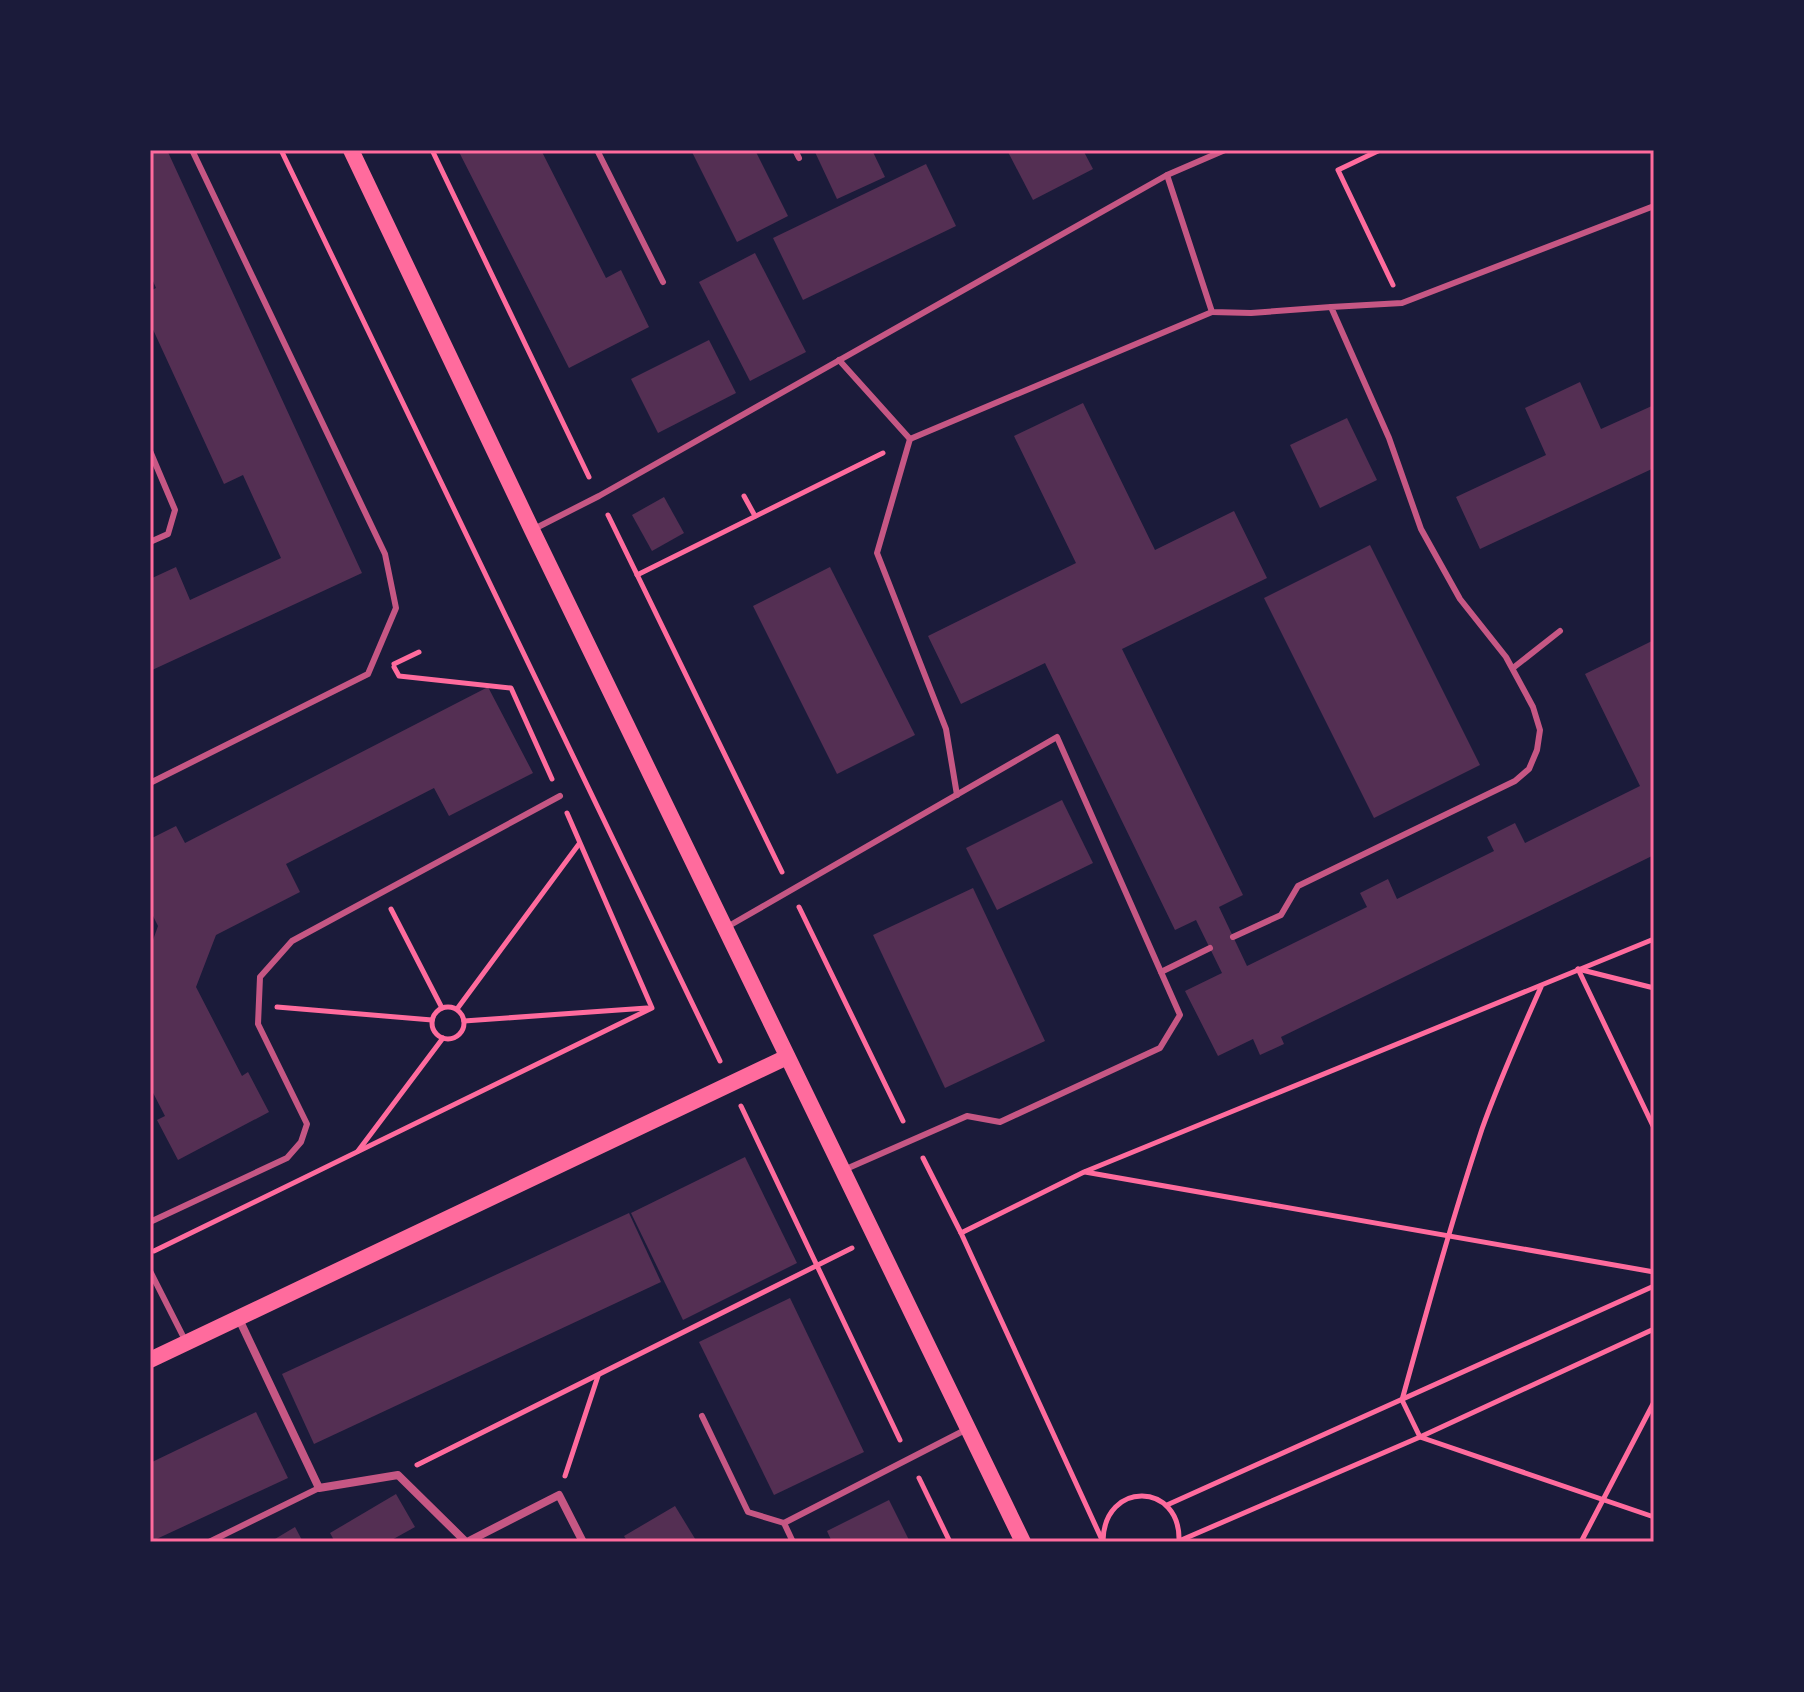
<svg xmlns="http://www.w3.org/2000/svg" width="1804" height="1692" font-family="'Alegreya Sans',sans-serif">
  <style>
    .building { fill: #542f53 }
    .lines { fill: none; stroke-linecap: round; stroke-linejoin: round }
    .path { stroke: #ff6b9d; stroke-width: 5 }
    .service { stroke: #c65784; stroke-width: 6 }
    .minor { stroke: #c65784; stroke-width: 8 }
    .secondary { stroke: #ff6b9d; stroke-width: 16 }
    .neatline { fill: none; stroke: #ff6b9d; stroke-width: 3 }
  </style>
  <rect width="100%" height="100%" fill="#1b1b3a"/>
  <g class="building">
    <polygon points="150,150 167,150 362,573 150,671 150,579 176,567 190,600 281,558 243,475 224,484 150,323 150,291 156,288 150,274"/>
    <polygon points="458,150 541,150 606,278 621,270 649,327 569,368"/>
    <polygon points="691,150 755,150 788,216 737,242"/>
    <polygon points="814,150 872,150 885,177 837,199"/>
    <polygon points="1007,150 1083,150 1093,169 1033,200"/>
    <polygon points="926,164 956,226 803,300 773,238"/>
    <polygon points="755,253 806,352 750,381 699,282"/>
    <polygon points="709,340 736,393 658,433 631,379"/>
    <polygon points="1580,382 1601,429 1654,405 1654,468 1480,549 1456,497 1546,455 1525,408"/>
    <polygon points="1083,403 1155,550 1234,511 1267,578 1122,649 1243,895 1219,907 1247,966 1367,907 1360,893 1388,879 1397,899 1494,851 1487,837 1515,823 1525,843 1640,786 1585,674 1654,640 1654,855 1281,1037 1284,1044 1260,1055 1253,1039 1218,1056 1185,991 1222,973 1196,920 1175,930 1045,663 961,704 928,636 1076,563 1014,436"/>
    <polygon points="1347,418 1377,480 1320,508 1290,445"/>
    <polygon points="664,497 684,533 652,551 632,515"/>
    <polygon points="1370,545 1480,765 1374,818 1264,598"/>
    <polygon points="830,567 915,735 837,774 753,606"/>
    <polygon points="488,687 533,773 449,816 434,788 286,864 300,892 216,935 196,987 242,1076 248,1072 269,1112 178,1160 157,1120 165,1116 150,1087 150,942 153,940 158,926 150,910 150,839 176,826 185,843"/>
    <polygon points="1062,800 1093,863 997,910 966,848"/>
    <polygon points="973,888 1045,1041 945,1088 873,935"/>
    <polygon points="745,1157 797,1263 683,1320 631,1213"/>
    <polygon points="629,1213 661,1282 314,1444 282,1374"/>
    <polygon points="790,1298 864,1452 774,1495 699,1342"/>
    <polygon points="256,1412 288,1478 150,1542 150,1463"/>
    <polygon points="396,1494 415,1527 388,1542 335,1542 330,1533"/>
    <polygon points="889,1500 910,1542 832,1542 827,1531"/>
    <polygon points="675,1506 697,1542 628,1542 624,1536"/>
    <polygon points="295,1527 303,1542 270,1542"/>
  </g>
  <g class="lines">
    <g class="path">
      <polyline points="281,150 720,1061"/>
      <polyline points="432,150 589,477"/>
      <polyline points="1380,150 1338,170 1393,285"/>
      <polyline points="744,496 755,516"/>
      <polyline points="608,515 782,872"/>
      <polyline points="637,575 883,453"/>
      <polyline points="394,664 419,652"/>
      <polyline points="394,667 399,676 511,688 552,779"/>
      <polyline points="799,907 903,1121"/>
      <polyline points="391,909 442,1008"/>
      <polyline points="1578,969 1654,1128"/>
      <polyline points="1578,969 1654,988"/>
      <path d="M1541 987C1520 1034 1499 1081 1482 1129 1452 1219 1427 1310 1402 1400L1420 1437 1654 1517"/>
      <polyline points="277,1007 432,1020"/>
      <circle cx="448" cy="1023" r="16"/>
      <polyline points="457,1009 579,844"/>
      <polyline points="464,1021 647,1008"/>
      <polyline points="741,1106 900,1440"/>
      <polyline points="358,1151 443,1038"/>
      <polyline points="923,1158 961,1233 1103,1542"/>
      <polyline points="1085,1172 1654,1272"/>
      <polyline points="961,1233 1084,1172 1654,939"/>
      <polyline points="154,1251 652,1008 567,813"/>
      <polyline points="417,1465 852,1248"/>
      <polyline points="565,1476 598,1376"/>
      <polyline points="919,1478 950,1542"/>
      <polyline points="1167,1505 1654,1286"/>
      <path d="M1103 1541C1104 1480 1181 1482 1179 1541"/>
      <polyline points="1179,1541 1420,1437 1654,1329"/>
      <polyline points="1581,1542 1654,1402"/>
    </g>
    <g class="service">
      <polyline points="597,150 663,282"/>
      <polyline points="795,150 799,158"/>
      <polyline points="1167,175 1212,312 1251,313 1331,307"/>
      <polyline points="839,360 910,439"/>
      <polyline points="910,439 877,553 946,729 957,795"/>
      <polyline points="910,439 1212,312"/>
      <polyline points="150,451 175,510 168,534 150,542"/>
      <polyline points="534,529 599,496 1167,175 1225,150"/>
      <polyline points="1513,668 1560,631"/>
      <polyline points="150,783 368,674 396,608 385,554 192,150"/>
      <polyline points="727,927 1057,737 1180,1015 1160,1048 1000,1122 967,1116 846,1169"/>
      <polyline points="1233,937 1281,915 1298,886 1515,781 1529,769 1537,750 1540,730 1533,707 1506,657 1460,599 1421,529 1389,438 1331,307 1402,303 1654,206"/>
      <polyline points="1161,972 1210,948"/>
      <polyline points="150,1222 287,1158 301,1142 307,1124 258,1024 260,977 292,941 560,796"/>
      <polyline points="150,1271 186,1342"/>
      <polyline points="702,1416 748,1512 784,1523 967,1429"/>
      <polyline points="784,1523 793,1542"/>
      <polyline points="209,1542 319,1488"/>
    </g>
    <g class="minor">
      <polyline points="238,1317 319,1488 398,1475 466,1542"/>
      <polyline points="467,1542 559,1495 583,1542"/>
    </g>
    <g class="secondary">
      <polyline points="351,150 532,530 1023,1542"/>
      <polyline points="150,1360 787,1057"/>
    </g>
  </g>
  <rect width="1804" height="1692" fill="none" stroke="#1b1b3a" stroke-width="304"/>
  <rect x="152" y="152" width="1500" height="1388" class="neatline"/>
</svg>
